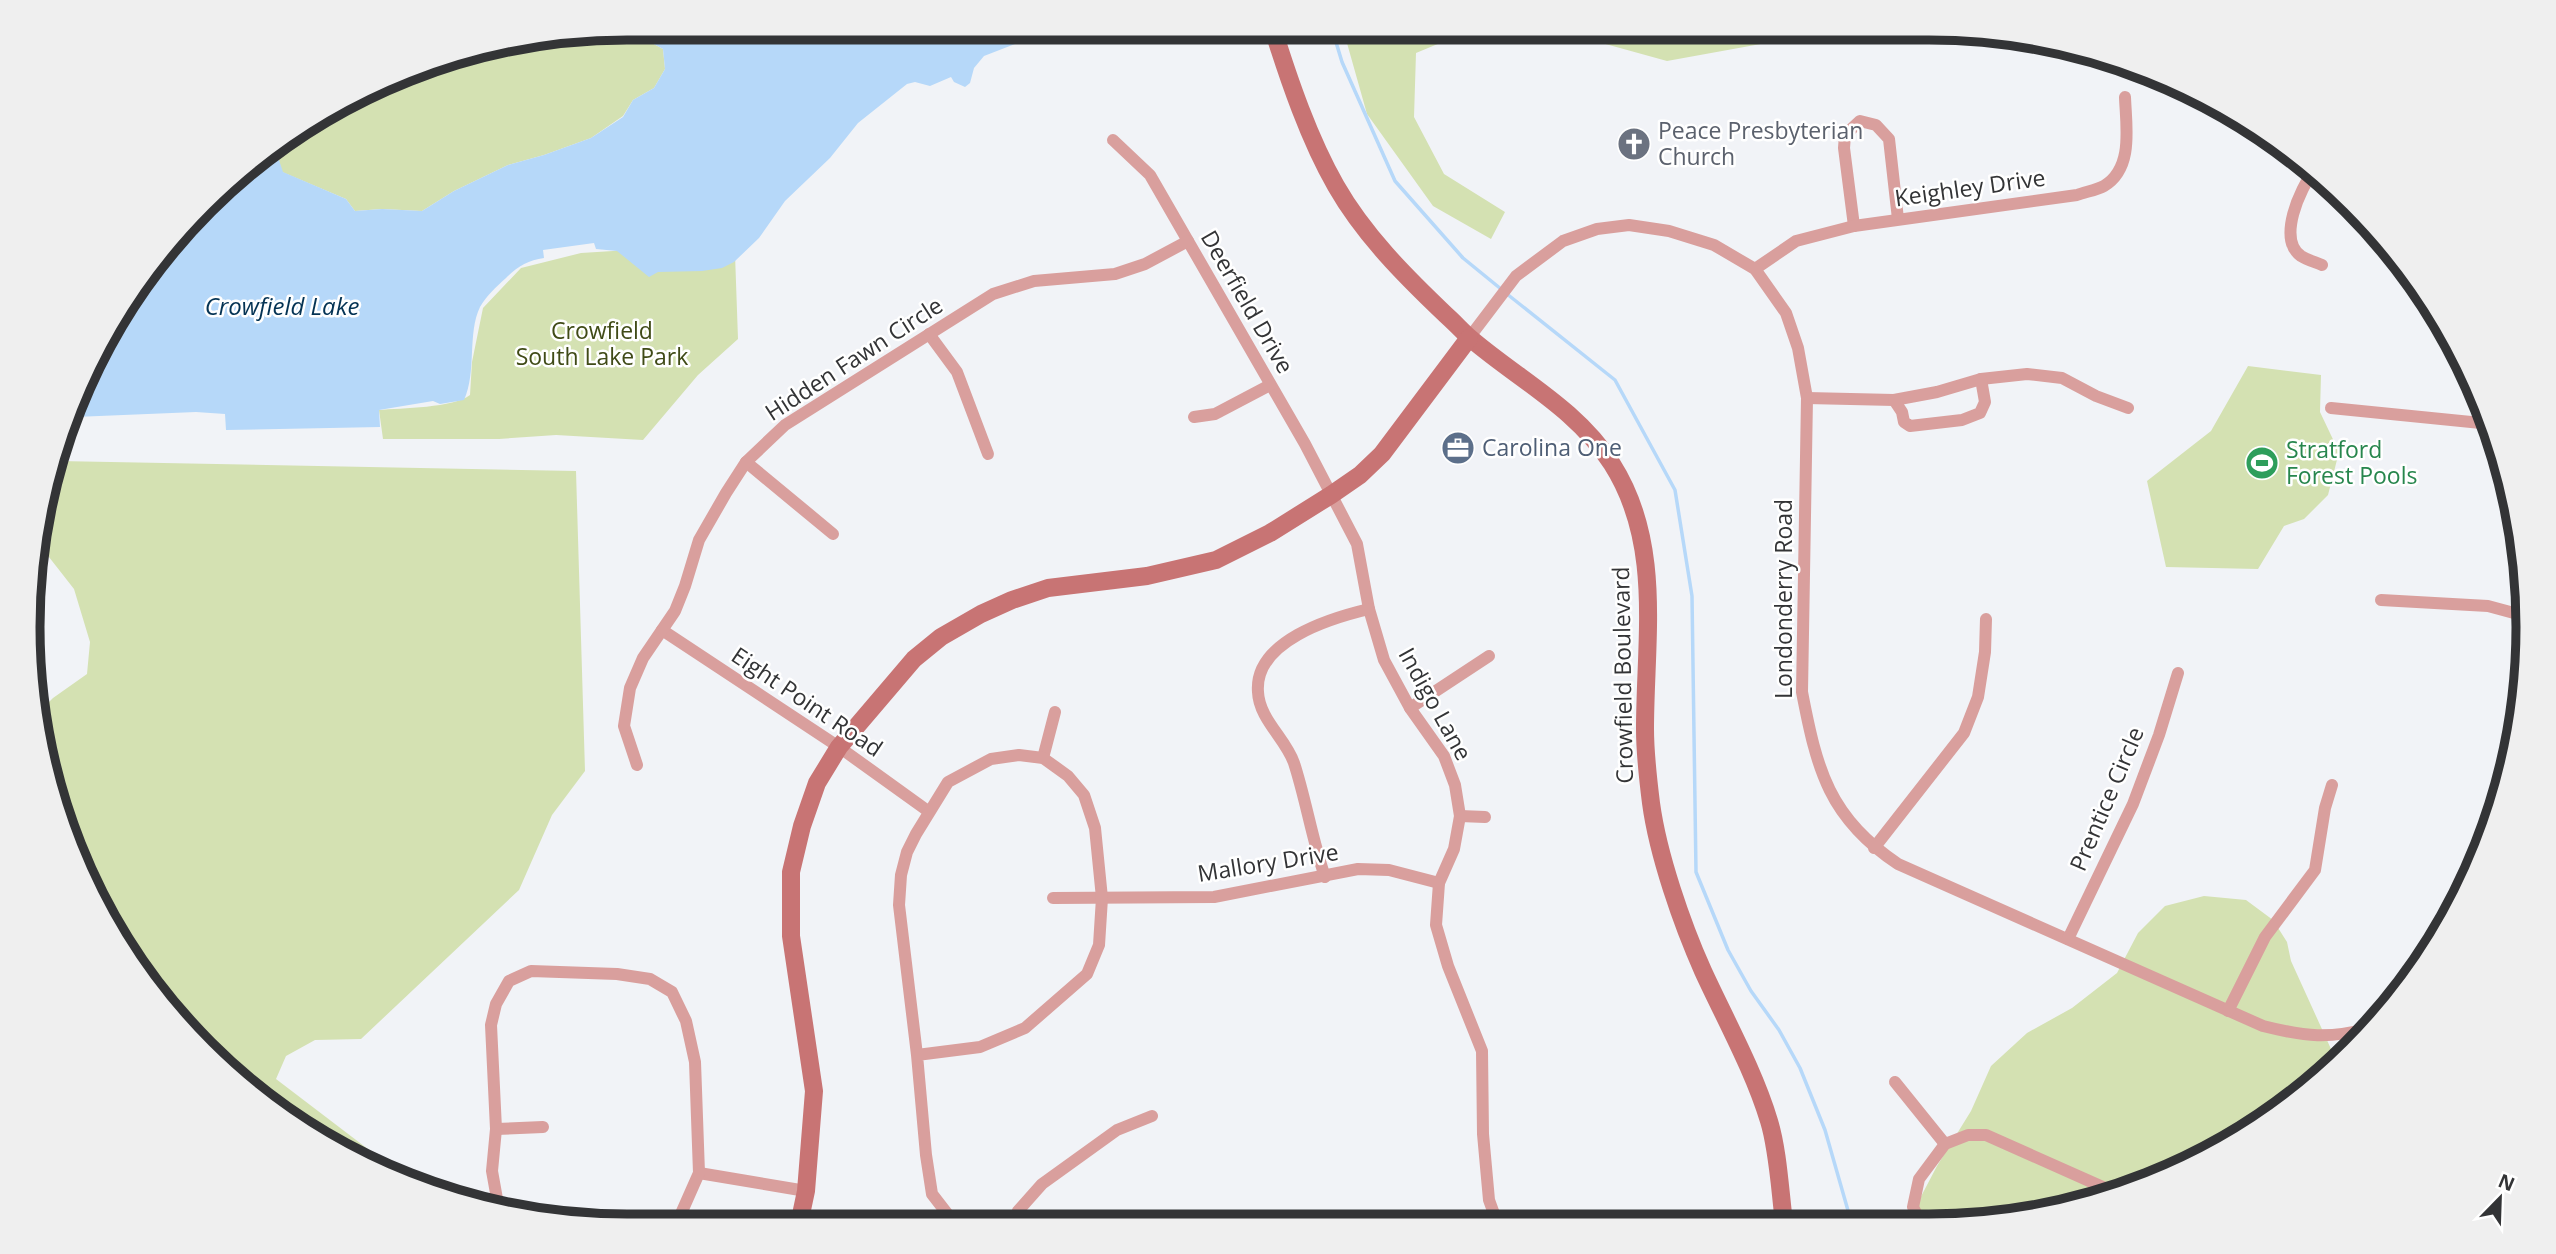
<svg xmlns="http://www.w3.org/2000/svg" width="2556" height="1254" font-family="'Open Sans',sans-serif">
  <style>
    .green { fill: #d4e1b2 }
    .water { fill: #b6d8f9 }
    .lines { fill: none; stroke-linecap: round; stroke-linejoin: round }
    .stream { stroke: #b6d8f9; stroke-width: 3.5 }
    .street { stroke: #d99f9d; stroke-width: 12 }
    .secondary { stroke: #c87474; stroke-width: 18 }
    .labels { text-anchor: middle; stroke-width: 5; stroke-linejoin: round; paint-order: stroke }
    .worship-label { font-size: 23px; fill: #5b616d; stroke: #fff; text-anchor: start }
    .street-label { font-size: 23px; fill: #333436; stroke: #fff }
    .park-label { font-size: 23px; fill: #404b17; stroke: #fff }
    .service-label { font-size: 23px; fill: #4e5e75; stroke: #fff; text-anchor: start }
    .leisure-label { font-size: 23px; fill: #27864d; stroke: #fff; text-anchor: start }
    .water-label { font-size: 24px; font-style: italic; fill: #043354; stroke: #fff }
    .rim { fill: none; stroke: #333436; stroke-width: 9 }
  </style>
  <rect width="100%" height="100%" fill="#f1f3f7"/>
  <g class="green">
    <polygon points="624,28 663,49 665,69 654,88 633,100 623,116 591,138 544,155 508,165 454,191 422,211 382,209 355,211 346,199 282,172 276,151 279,143 434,60"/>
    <polygon points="1343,29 1843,29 1667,61 1562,32 1445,41 1416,53 1414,117 1444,174 1505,212 1491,239 1433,206 1367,114"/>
    <path d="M629 250 735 254 738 339 698 375 643 440 556 435 499 439H383L379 410C401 408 454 408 470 395L472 362 483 308 521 268 581 253Z"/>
    <polygon points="2248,366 2321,375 2320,412 2339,452 2328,495 2304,519 2284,526 2258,569 2166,567 2147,481 2211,431"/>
    <polygon points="58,461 576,471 585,771 552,815 519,890 361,1039 315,1040 286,1056 276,1079 381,1159 403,1180 362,1164 204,1051 90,892 36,715 53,698 87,674 90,642 74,589 38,543 40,510"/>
    <polygon points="2204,896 2246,900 2273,920 2287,942 2291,961 2336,1060 2262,1125 2158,1181 2007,1221 1921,1221 1916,1206 1937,1166 1971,1111 1991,1066 2027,1033 2072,1008 2117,973 2138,933 2165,906"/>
  </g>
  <g class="water">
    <path d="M624 28H1036L1015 44 984 56 974 68 970 83 965 87 954 82 951 77 930 86 915 82 907 84 858 123 830 158 785 201 759 238 734 262 722 268 702 271 658 272 649 277 617 251 596 249 594 243 543 250 544 258C528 260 517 267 506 278 496 287 487 295 480 307 467 334 477 372 464 400L440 404 433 401 379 410 380 427 226 430 225 414 196 412 75 417 108 327 176 232 262 152 279 143 276 151 283 172 346 199 355 211 382 209 422 211 454 191 508 165 544 155 591 138 623 117 633 100 654 88 665 69 663 49Z"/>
    <polygon points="2264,445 2276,452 2267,458 2272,470 2262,477 2255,468 2254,452"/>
  </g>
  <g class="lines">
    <g class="stream">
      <polyline points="1332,29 1342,62 1395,181 1463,258 1501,289"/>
      <polyline points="1507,294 1615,380 1675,490 1692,596 1696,872 1728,950 1751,991 1779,1030 1800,1068 1825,1130 1851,1221"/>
    </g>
    <g class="street">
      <polyline points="1113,140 1150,175 1305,444 1357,544 1369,609 1384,660 1410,708 1444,756 1455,785 1460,816 1454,849 1439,883 1436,925 1448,966 1482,1051 1483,1134 1489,1200 1497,1222"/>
      <path d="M2314 170C2300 189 2277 239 2301 256 2307 260 2315 262 2322 265"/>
      <polyline points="1854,226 1844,148 1845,135 1860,121 1876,125 1889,139 1898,219"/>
      <path d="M1755 269 1796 241 1854 226 2077 195C2085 192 2097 190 2104 186 2134 168 2126 126 2125 97"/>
      <polyline points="929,334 957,372 988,454"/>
      <path d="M1469 338 1516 276 1563 241 1597 229 1629 225 1669 231 1714 245 1755 269 1786 313 1798 348 1807 398 1802 692C1817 770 1829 818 1898 864L2263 1026C2307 1037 2328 1039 2372 1028"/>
      <polyline points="1807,398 1894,400 1937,392 1981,379 2027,374 2062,378 2096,396 2128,408"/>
      <polyline points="1894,400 1902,412 1904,422 1910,426 1962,420 1980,413 1985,402 1981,379"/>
      <polyline points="2331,408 2491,424"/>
      <polyline points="1194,417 1215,414 1270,385"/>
      <polyline points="746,462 833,534"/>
      <polyline points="2381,600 2488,606 2525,616"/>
      <polyline points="662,630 839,747 928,811"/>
      <polyline points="1410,708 1489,656"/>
      <polyline points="1043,758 1055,712"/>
      <polyline points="637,765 624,726 630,688 643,658 675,611 685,586 699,540 726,493 746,462 785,425 993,294 1034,281 1115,274 1145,264 1188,241"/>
      <polyline points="1460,816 1485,817"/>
      <polyline points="1874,848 1964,733 1978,697 1985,652 1986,619"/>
      <path d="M1325 877C1312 839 1306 800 1294 763 1286 739 1259 719 1258 692 1254 641 1331 618 1369 609"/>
      <polyline points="1053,898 1214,897 1358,869 1389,870 1439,883"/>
      <polyline points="2068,939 2133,804 2159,735 2178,673"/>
      <polyline points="2228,1011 2265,937 2315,870 2325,808 2332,785"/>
      <polyline points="917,1055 980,1047 1025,1028 1087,974 1099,945 1102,898 1095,828 1084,795 1068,776 1043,758 1019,755 991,759 948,782 916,834 907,852 901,875 899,905 917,1055 926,1155 932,1194 949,1216 961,1224"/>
      <polyline points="1895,1082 1945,1144"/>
      <polyline points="496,1129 543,1127"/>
      <polyline points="699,1173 806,1191"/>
      <polyline points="499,1210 492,1171 496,1129 491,1025 496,1004 509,981 531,971 617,974 650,979 672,992 686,1021 695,1062 699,1173 676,1225"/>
      <polyline points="1920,1221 1913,1207 1919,1179 1945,1144 1968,1135 1986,1135 2114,1192"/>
      <polyline points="1013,1224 1018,1211 1042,1184 1117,1130 1152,1116"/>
    </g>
    <g class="secondary">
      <path d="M1273 29C1289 80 1309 139 1336 186 1364 235 1405 276 1446 315 1454 322 1462 331 1470 338 1519 380 1576 408 1612 464 1663 544 1645 639 1645 729 1645 753 1648 779 1651 803 1658 855 1682 924 1703 971 1725 1019 1754 1071 1769 1121 1778 1150 1780 1191 1784 1222"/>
      <polyline points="799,1224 806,1191 814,1091 791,936 791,872 802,826 817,783 839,747 914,659 941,637 981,614 1012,600 1048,588 1147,576 1216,560 1270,533 1331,495 1360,475 1382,454 1469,338"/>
    </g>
  </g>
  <defs>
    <symbol id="church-disc" viewBox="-11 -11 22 22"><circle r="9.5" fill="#6b7280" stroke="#fff"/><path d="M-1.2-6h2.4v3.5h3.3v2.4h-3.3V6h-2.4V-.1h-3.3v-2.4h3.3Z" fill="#fff"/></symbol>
    <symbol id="office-disc" viewBox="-11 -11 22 22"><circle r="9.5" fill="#5c6f8a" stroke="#fff"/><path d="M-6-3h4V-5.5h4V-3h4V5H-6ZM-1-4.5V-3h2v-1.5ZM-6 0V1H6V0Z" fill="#fff"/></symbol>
    <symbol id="stadium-disc" viewBox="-11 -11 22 22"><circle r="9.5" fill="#2e9e5b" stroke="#fff"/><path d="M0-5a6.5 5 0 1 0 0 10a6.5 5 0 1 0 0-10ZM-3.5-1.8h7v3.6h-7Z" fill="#fff"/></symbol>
  </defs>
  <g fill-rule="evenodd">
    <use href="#church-disc" x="1615" y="125" width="38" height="38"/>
    <use href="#office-disc" x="1439" y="429" width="38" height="38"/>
    <use href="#stadium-disc" x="2243" y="444" width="38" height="38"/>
  </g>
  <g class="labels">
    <g class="worship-label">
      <text x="1658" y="139">Peace Presbyterian<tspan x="1658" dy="26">Church</tspan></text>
    </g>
    <g class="street-label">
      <text transform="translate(1970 188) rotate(-8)" y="8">Keighley Drive</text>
      <text transform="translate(1247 302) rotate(60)" y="8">Deerfield Drive</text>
      <text transform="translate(854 359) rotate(-33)" y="8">Hidden Fawn Circle</text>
      <text transform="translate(1784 599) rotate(-90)" y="8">Londonderry Road</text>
      <text transform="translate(1623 675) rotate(-91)" y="8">Crowfield Boulevard</text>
      <text transform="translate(807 702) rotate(34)" y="8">Eight Point Road</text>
      <text transform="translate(1435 704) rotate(61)" y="8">Indigo Lane</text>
      <text transform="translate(2107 799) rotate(-67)" y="8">Prentice Circle</text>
      <text transform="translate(1268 863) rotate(-9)" y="8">Mallory Drive</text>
    </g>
    <g class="park-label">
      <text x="602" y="339">Crowfield<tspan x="602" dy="26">South Lake Park</tspan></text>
    </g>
    <g class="service-label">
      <text x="1482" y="456">Carolina One</text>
    </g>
    <g class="leisure-label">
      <text x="2286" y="458">Stratford<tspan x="2286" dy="26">Forest Pools</tspan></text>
    </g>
    <g class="water-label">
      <text x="282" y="315">Crowfield Lake</text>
    </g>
  </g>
  <path d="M0 0H2556V1254H0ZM627 40H1929A587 587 0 0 1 2516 627V627A587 587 0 0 1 1929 1214H627A587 587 0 0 1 40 627V627A587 587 0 0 1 627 40Z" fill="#efefef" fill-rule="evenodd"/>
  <path class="rim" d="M627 40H1929A587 587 0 0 1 2516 627V627A587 587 0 0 1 1929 1214H627A587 587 0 0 1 40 627V627A587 587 0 0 1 627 40Z"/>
  <g transform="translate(2500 1198) rotate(23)" stroke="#ffffff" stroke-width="5" paint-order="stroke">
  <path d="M0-5L12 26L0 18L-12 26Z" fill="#333436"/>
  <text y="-10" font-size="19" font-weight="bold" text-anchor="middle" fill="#333436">N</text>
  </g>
</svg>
